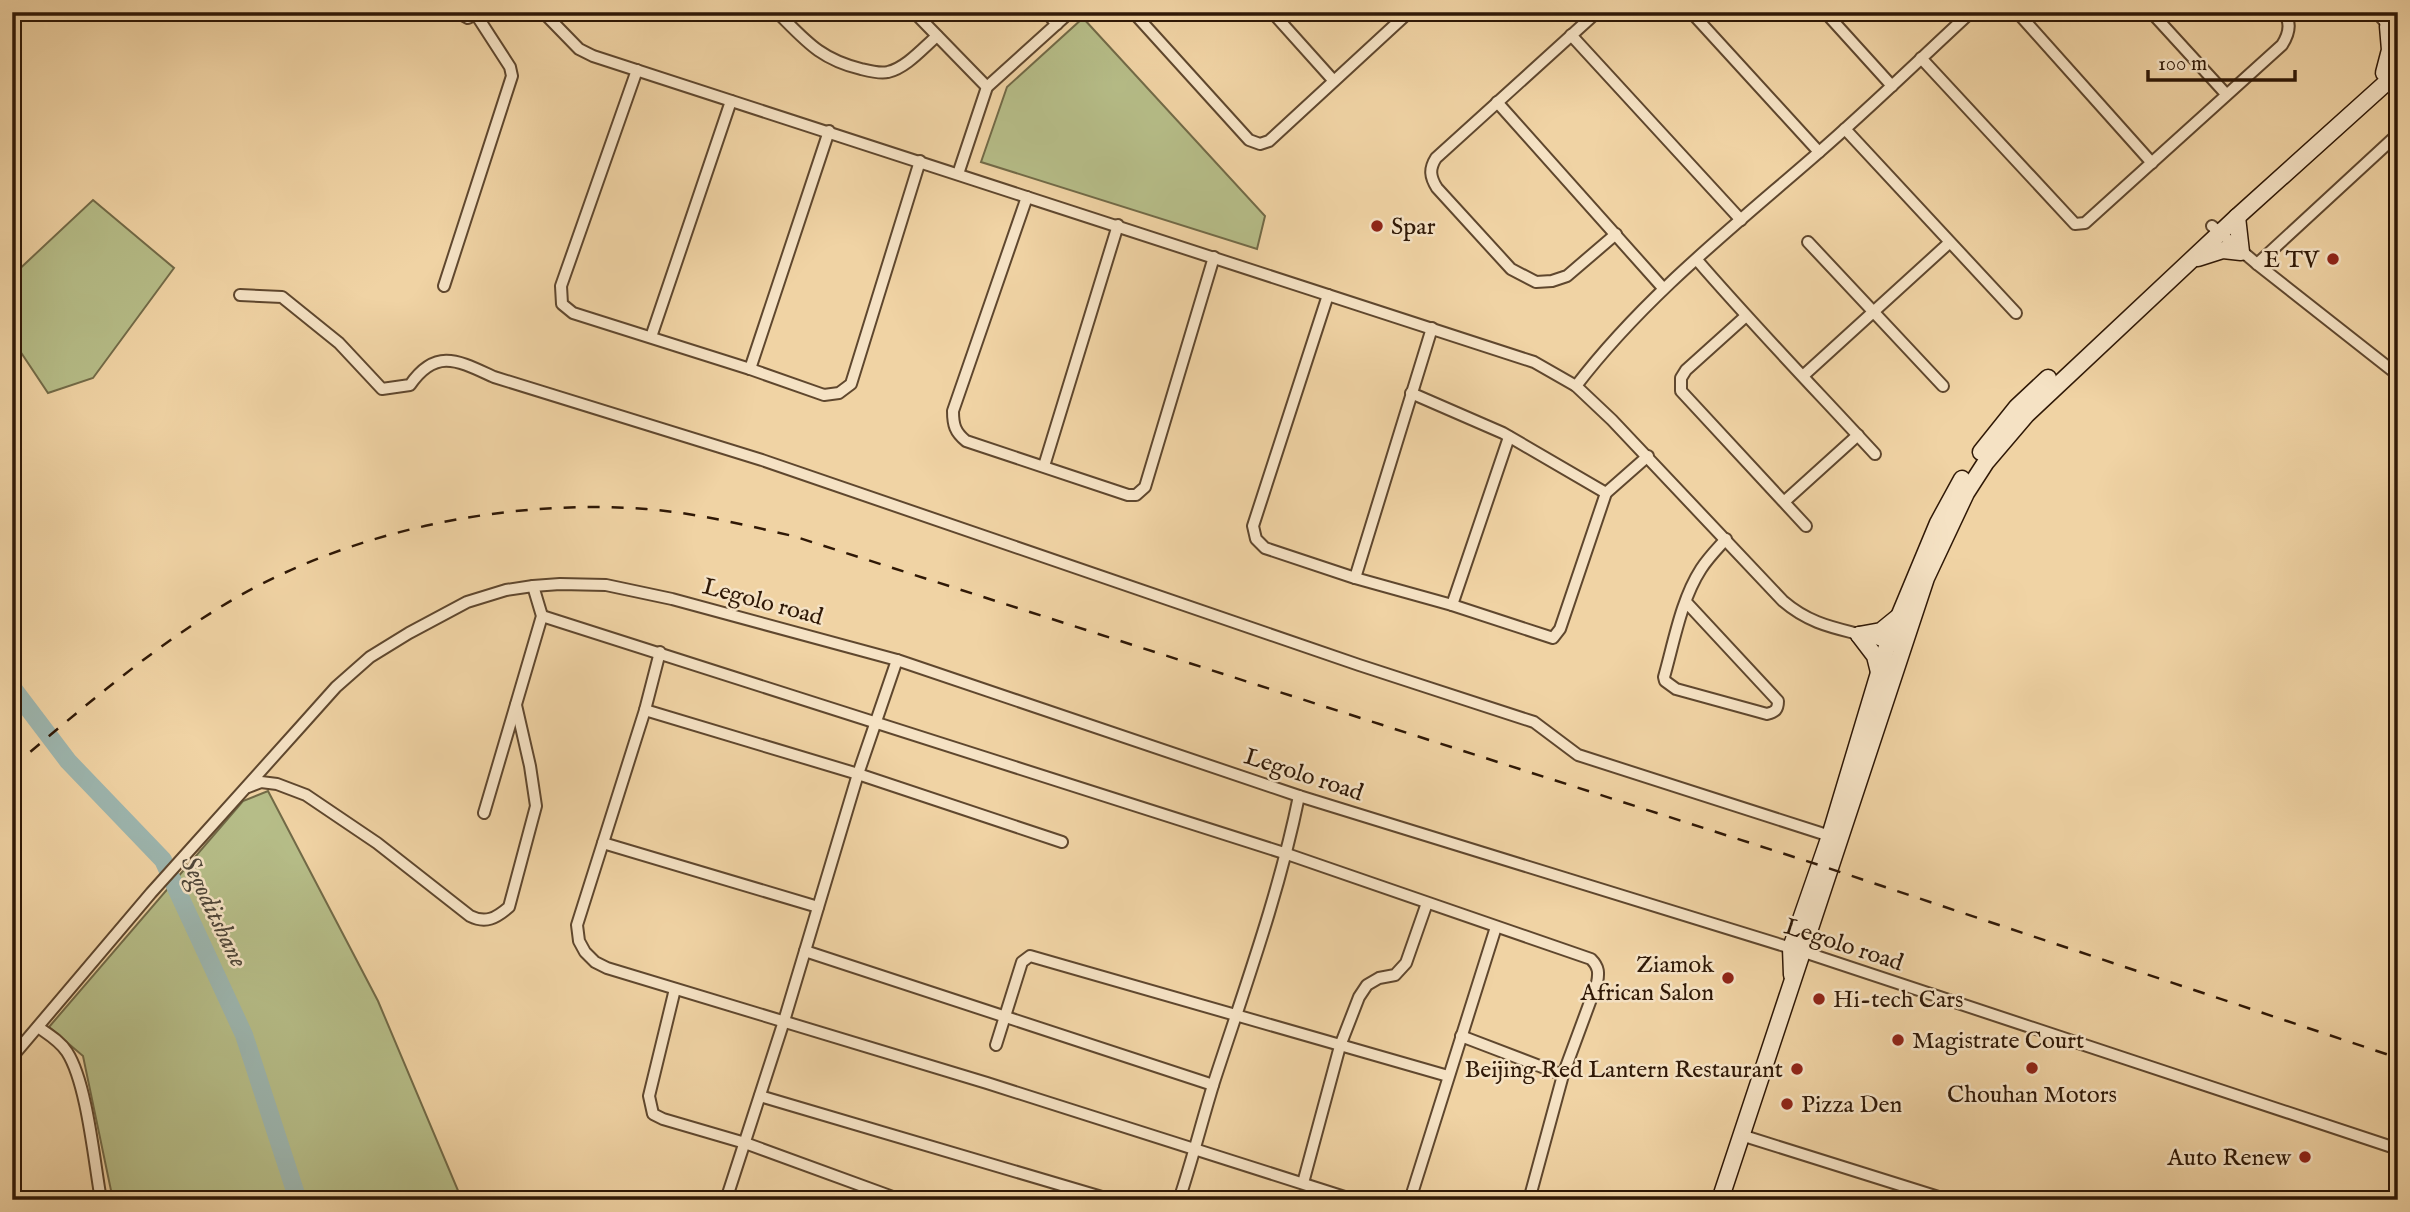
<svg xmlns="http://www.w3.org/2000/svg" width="2410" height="1212" font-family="'IM FELL English',serif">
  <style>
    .green { fill: #b6bd88; stroke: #726a47; stroke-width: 2 }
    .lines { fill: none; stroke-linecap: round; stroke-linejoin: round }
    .river { stroke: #9db6af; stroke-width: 18 }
    .minor-casing { stroke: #5f472e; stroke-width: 14 }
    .secondary-casing { stroke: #2f1806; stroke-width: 19 }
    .minor { stroke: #f5e2c4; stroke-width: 10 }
    .secondary { stroke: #f5e2c4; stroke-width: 16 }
    .rail { stroke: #2f1806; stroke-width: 2.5; stroke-dasharray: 12 12; stroke-linecap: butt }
    .poi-dot { fill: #8f2418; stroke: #f5e2c4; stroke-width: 2.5 }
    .labels { text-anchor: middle; stroke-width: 5; stroke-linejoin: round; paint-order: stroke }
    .poi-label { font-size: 24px; fill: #2f1806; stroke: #f5e2c4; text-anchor: start }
    .street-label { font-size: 24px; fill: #2f1806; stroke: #f5e2c4 }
    .water-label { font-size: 26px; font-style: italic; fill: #504739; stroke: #f5e2c4 }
  </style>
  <rect width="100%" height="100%" fill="#f0d3a4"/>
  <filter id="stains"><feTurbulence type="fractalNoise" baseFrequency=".00286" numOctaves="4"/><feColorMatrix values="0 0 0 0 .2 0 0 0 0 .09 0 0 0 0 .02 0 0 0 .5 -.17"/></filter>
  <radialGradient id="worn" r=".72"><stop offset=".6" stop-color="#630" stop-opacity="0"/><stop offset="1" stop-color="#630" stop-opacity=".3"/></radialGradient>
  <g class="green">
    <polygon points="1083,18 1265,216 1257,249 981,162 1007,87"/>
    <polygon points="93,200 174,268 93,378 48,393 12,339 12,276"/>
    <polygon points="268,791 378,1001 462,1200 113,1200 83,1056 49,1027 243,801"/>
  </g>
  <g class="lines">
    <polyline class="river" points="12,687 68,761 163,860 244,1035 298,1200"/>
    <defs>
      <g id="minor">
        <polyline points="457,12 468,18 481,12"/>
        <path d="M543 12 579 49 593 56 1534 362 1576 386 1612 420 1783 601C1819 632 1852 628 1893 645"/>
        <path d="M777 12C806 41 820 59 861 69 869 71 880 74 888 72 906 68 923 48 937 36"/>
        <polyline points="914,12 987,87"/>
        <polyline points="1046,12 1057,24"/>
        <polyline points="1133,12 1249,140 1260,144 1269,141 1409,12"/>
        <polyline points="1272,12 1333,80"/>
        <path d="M1597 12 1436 158C1429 169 1430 177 1437 188L1511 269 1536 282 1552 281 1567 276 1616 234"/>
        <polyline points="1691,12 1819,152"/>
        <polyline points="1825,12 1892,86"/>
        <polyline points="2017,12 2152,163"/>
        <polyline points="2151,12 2226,94"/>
        <polyline points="2376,12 2391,28"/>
        <polyline points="1571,35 1741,220"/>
        <path d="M1921 58 2075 224 2085 223 2282 45C2289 34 2292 22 2283 12"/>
        <polyline points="637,70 561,286 562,304 573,313 750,369 824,395 839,393 851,384 920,161"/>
        <polyline points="1497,102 1663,288"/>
        <polyline points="1845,129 2016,313"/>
        <polyline points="958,174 987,87 1070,12"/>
        <path d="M1027 197 953 411C953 425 955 432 966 441L1128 495H1136L1145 487 1214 257"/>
        <polyline points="2212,226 2257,264 2398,375"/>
        <polyline points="1808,242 1943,386"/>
        <path d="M1697 260C1754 326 1815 389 1875 454"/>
        <polyline points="2257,264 2398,134"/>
        <polyline points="444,286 512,76 510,67 477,16"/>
        <path d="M240 295 282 297 339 343 382 389 410 385C436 347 459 361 494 377L762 460 1359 665 1534 722 1578 755 1830 836"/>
        <polyline points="1328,295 1253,526 1256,539 1265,548 1355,578 1452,605 1553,638 1560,629 1606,493 1648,456"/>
        <polyline points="1746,316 1686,370 1681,378 1681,391 1806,526"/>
        <polyline points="651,337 731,101"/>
        <polyline points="750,369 829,131"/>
        <polyline points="1804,375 1949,243"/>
        <path d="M1576 386C1644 297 1733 227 1818 153 1870 108 1920 59 1971 12"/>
        <polyline points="1411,393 1503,433 1606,493"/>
        <polyline points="1044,466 1118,225"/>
        <polyline points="1785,501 1858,435"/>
        <polyline points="1355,578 1432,328"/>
        <path d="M1686 602 1778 701C1778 710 1775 712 1767 714L1676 689 1665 681 1664 677C1674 642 1681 600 1701 569 1708 558 1717 549 1726 539"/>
        <polyline points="1452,605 1509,437"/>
        <path d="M542 616 1287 854 1591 959C1599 967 1599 973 1597 983L1563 1075 1529 1200"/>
        <polyline points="660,652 645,710 577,925 579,941 585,952 595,962 607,968 987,1083 1354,1200"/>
        <polyline points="645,710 858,774 1062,842"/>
        <path d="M248 787 261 782 277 784 306 795 377 843 470 916C486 924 496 918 509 907L536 806 530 766 516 705"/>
        <polyline points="484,813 542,616 533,586"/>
        <polyline points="603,843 818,907"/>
        <polyline points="805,951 1213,1085"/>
        <polyline points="675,989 649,1096 653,1114 663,1119 745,1143 901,1200"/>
        <path d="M38 1027C48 1034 60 1041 67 1052 87 1083 94 1161 101 1200"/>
        <polyline points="1461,1036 1563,1075"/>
        <polyline points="996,1045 1022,962 1030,956 1448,1076"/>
        <polyline points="12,1057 151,893 302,725 336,687 370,657 409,633 467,602 506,590 533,586 560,584 606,585 672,599 897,660 1299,796 1804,952 2398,1149"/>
        <polyline points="760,1096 1112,1200"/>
        <polyline points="1741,1135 1948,1200"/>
        <polyline points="1303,1183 1340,1046 1359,997 1367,985 1379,978 1395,975 1406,963 1427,903"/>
        <polyline points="726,1200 784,1021 858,774 897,660"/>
        <path d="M1179 1200C1192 1161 1202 1121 1214 1082 1245 987 1279 894 1299 796"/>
        <polyline points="1410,1200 1496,927"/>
      </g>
      <g id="secondary">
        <polyline points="2384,73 2390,50 2388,26 2398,29"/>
        <polyline points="2198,258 2223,250 2241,252 2237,217"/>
        <polyline points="1981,452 2017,407 2048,378"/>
        <polyline points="1859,635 1881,631 1897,618"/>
        <polyline points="1859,635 1875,656 1879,672"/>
        <polyline points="1792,975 1791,948 1830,836 1888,643 1938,523 1962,479"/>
        <polyline points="1720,1200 1926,578 1966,493 1986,462 2026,415 2237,217 2398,72"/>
      </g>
    </defs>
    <use href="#minor" class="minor-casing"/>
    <use href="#secondary" class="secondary-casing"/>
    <use href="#minor" class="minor"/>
    <use href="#secondary" class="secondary"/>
    <path class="rail" d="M12 767C77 713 142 656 214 611 337 533 502 498 646 509 696 513 745 525 793 536L1819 865 2398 1058"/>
  </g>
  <g class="poi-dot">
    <circle cx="1377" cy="226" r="7"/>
    <circle cx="2333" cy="259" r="7"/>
    <circle cx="1728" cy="978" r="7"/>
    <circle cx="1819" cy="999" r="7"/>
    <circle cx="1898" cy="1040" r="7"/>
    <circle cx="2032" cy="1068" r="7"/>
    <circle cx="1797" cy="1069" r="7"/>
    <circle cx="1787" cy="1104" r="7"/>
    <circle cx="2305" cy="1157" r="7"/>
  </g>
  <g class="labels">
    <g class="poi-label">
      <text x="1391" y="234">Spar</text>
      <text x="2319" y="267" text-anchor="end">E TV</text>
      <text x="1714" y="972" text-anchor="end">Ziamok<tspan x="1714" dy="28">African Salon</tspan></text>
      <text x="1833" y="1007">Hi-tech Cars</text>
      <text x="1912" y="1048">Magistrate Court</text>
      <text x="1783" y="1077" text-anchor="end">Beijing Red Lantern Restaurant</text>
      <text x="2032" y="1102" text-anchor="middle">Chouhan Motors</text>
      <text x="1801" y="1112">Pizza Den</text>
      <text x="2291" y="1165" text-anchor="end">Auto Renew</text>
    </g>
    <g class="street-label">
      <text transform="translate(763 601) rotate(15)" y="8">Legolo road</text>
      <text transform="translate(1304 774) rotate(18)" y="8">Legolo road</text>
      <text transform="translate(1844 944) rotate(18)" y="8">Legolo road</text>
    </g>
    <g class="water-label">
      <text transform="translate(215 911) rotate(64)" y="9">Segoditshane</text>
    </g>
  </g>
  <rect width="2410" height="1212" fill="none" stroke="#f0d3a4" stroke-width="42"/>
  <rect x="14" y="14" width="2382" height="1184" fill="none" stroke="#2f1806" stroke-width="3.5"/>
  <rect x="21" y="21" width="2368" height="1170" fill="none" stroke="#2f1806" stroke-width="2"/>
  <path d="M2148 70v10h147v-10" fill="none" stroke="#2f1806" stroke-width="3.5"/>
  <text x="2158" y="70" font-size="21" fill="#2f1806" stroke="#f5e2c4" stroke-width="5" paint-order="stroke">100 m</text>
  <rect width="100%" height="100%" filter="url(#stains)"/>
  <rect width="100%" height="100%" fill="url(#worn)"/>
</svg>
